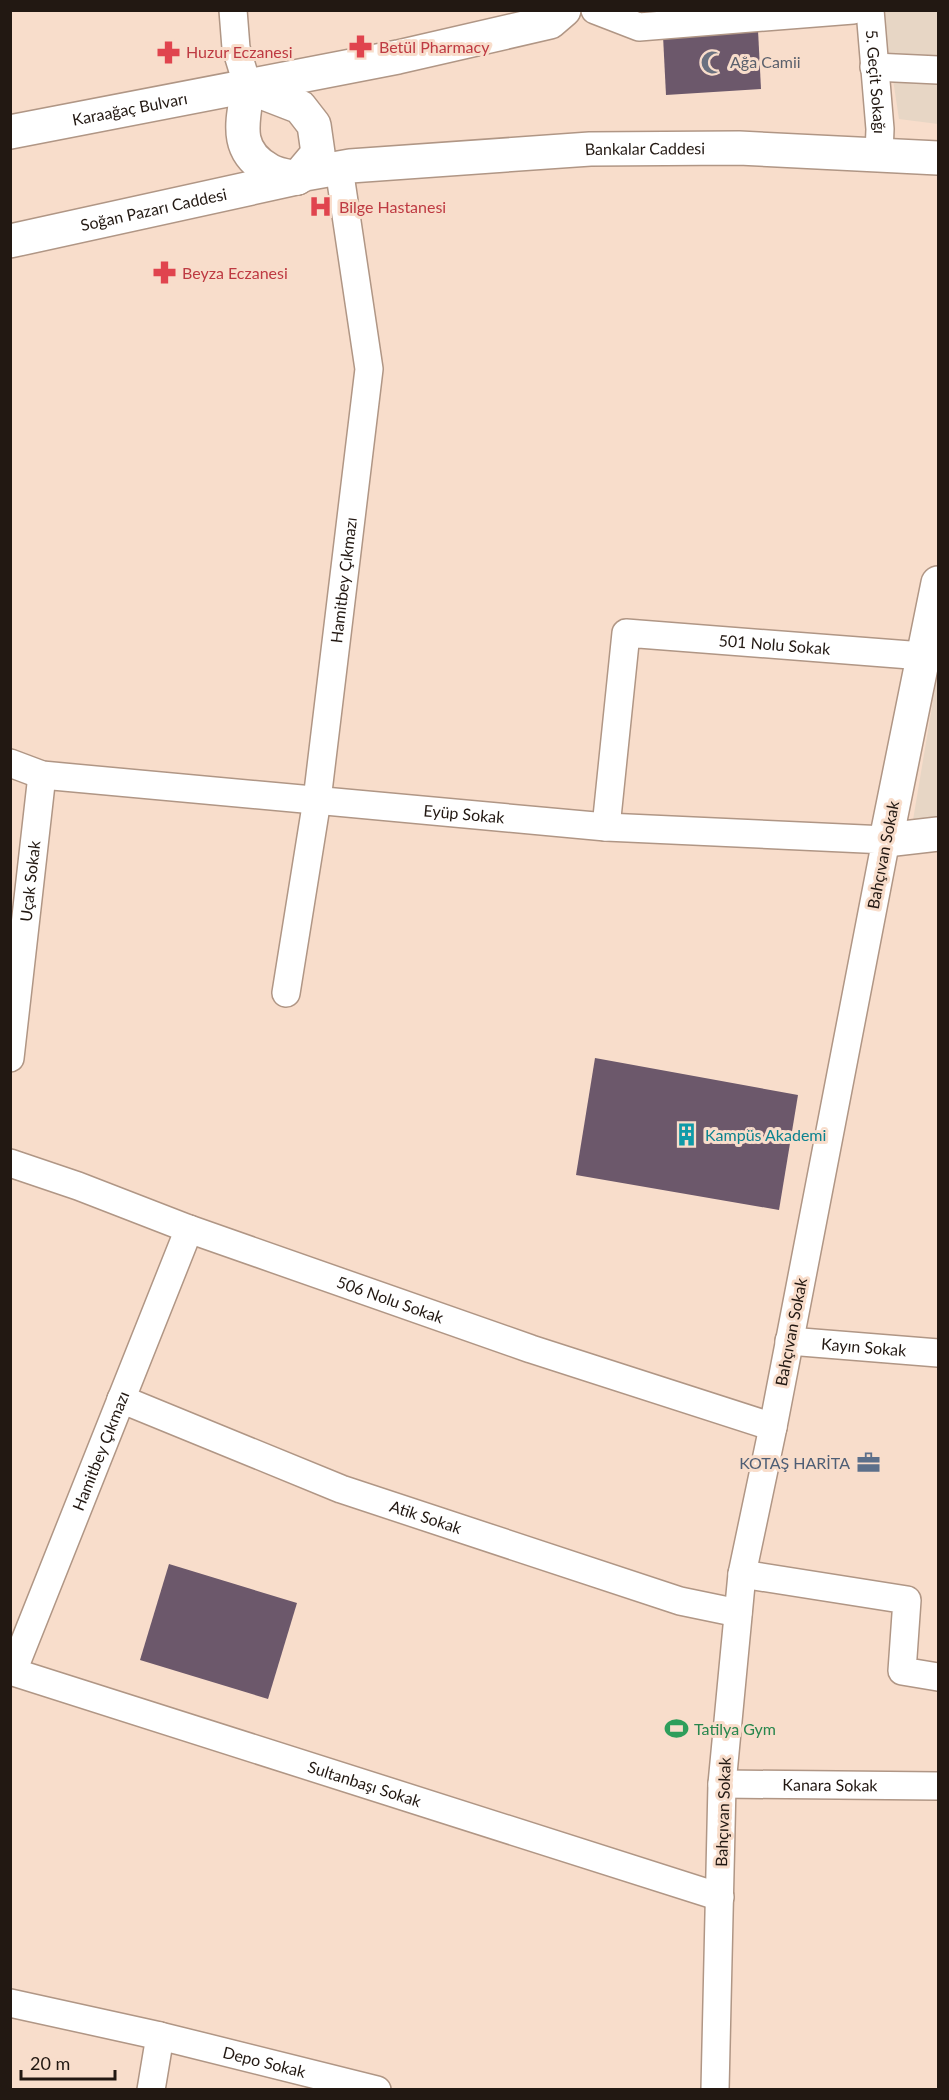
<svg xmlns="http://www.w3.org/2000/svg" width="949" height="2100" font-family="Lato,sans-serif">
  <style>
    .commercial { fill: #e7d6c5 }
    .building { fill: #6c586b }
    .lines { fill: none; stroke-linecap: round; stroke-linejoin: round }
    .street-casing { stroke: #b09685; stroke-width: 30 }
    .secondary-casing { stroke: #b09685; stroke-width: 36 }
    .street { stroke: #fff; stroke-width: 27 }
    .secondary { stroke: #fff; stroke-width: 33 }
    .labels { text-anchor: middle; stroke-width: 6; stroke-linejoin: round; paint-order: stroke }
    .health-label { font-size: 16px; fill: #be3a42; stroke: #f8ddcb; text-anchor: start }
    .worship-label { font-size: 16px; fill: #5b616d; stroke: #f8ddcb; text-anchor: start }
    .street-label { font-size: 16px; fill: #221812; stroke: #f8ddcb }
    .culture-label { font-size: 16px; fill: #0d838f; stroke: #f8ddcb; text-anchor: start }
    .service-label { font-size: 16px; fill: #4e5e75; stroke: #f8ddcb; text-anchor: end }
    .leisure-label { font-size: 16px; fill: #27864d; stroke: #f8ddcb; text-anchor: start }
  </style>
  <rect width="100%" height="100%" fill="#f8ddcb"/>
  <g class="commercial">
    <polygon points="901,10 938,11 938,63 891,63 880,13"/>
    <polygon points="892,73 938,76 938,124 899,119"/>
    <polygon points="938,671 938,829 911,832"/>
  </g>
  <g class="building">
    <polygon points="758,30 761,89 666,95 663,36"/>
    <polygon points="595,1058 798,1095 779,1210 576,1175"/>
    <polygon points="169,1564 297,1603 268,1699 140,1660"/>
  </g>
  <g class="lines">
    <defs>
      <g id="street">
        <polyline points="233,10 236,48 248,87"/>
        <polyline points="595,10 639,27 853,10"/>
        <path id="s1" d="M870 10 880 129 879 154"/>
        <polyline points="874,67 938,70"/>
        <path id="s2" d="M10 763 42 775 606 827 886 840 773 1427 742 1574 722 1784 715 2090"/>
        <path id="s3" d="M606 827 626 633 923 656"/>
        <path id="s4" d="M286 993 317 800 369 369 339 168"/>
        <path id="s5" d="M10 1058 42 775"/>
        <path id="s6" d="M10 1163 78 1186 189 1229 531 1349 773 1427"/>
        <path id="s7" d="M789 1341 938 1353"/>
        <path id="s8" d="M121 1399 341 1489 680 1601 738 1613"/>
        <polyline points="742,1574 907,1600 902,1671 938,1677"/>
        <path id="s9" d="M10 1671 720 1897"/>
        <path id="s10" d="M13 1671 189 1229"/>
        <path id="s11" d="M722 1784 938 1786"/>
        <path id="s12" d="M10 2003 160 2036 377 2090"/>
        <polyline points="151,2090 160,2036"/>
      </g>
      <g id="secondary">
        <polyline points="248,87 300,107 314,125 318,153 297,178"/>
        <path d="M248 87C243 121 233 150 269 170 277 175 288 176 297 178"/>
        <path id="s13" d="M10 132 398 57 550 22 564 10"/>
        <path id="s14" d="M10 241 297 178 305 174 350 166 590 149 739 148 938 158"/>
        <polyline points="938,583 886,840 938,834"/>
      </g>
    </defs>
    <use href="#street" class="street-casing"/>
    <use href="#secondary" class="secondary-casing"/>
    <use href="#street" class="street"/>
    <use href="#secondary" class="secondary"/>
  </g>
  <defs>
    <symbol id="pharmacy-bare" viewBox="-9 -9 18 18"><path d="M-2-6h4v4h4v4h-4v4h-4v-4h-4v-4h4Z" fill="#e0444e" stroke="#f8ddcb" stroke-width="2.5" paint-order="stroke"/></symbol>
    <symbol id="mosque-bare" viewBox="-9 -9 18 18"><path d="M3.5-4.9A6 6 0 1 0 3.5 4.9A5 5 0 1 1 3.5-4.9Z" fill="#6b7280" stroke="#f8ddcb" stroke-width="2.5" paint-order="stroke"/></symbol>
    <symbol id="hospital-bare" viewBox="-9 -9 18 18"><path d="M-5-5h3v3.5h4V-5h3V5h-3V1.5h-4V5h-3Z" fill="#e0444e" stroke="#f8ddcb" stroke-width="2.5" paint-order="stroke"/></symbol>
    <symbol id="building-bare" viewBox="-9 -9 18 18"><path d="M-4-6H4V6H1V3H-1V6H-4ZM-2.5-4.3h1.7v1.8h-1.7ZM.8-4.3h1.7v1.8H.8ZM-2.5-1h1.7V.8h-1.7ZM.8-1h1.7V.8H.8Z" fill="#0f9aa8" stroke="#f8ddcb" stroke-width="2.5" paint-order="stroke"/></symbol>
    <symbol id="office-bare" viewBox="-9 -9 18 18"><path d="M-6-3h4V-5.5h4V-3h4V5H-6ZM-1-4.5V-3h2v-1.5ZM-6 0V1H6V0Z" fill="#5c6f8a" stroke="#f8ddcb" stroke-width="2.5" paint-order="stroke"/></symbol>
    <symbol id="stadium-bare" viewBox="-9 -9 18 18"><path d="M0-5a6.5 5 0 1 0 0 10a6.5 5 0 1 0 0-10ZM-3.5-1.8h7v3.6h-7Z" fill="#2e9e5b" stroke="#f8ddcb" stroke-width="2.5" paint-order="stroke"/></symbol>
  </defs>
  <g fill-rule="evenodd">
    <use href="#pharmacy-bare" x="344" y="30" width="33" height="33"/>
    <use href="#pharmacy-bare" x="152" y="36" width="33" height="33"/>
    <use href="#mosque-bare" x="696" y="46" width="33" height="33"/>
    <use href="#hospital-bare" x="304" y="190" width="33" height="33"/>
    <use href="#pharmacy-bare" x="148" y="256" width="33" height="33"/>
    <use href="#building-bare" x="670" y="1118" width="33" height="33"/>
    <use href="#office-bare" x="852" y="1446" width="33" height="33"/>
    <use href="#stadium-bare" x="660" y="1712" width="33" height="33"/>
  </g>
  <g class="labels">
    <g class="health-label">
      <text x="379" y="53">Betül Pharmacy</text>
      <text x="186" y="58">Huzur Eczanesi</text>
      <text x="339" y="213">Bilge Hastanesi</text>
      <text x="182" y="279">Beyza Eczanesi</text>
    </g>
    <g class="worship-label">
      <text x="730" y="68">Ağa Camii</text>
    </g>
    <g class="street-label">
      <text dy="6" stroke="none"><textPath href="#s1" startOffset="72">5. Geçit Sokağı</textPath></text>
      <text dy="6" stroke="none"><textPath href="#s13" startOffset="122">Karaağaç Bulvarı</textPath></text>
      <text dy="6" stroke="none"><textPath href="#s14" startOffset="644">Bankalar Caddesi</textPath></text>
      <text dy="6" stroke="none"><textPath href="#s14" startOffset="147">Soğan Pazarı Caddesi</textPath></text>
      <text dy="6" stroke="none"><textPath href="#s4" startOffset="417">Hamitbey Çıkmazı</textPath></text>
      <text dy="6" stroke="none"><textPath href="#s3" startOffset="344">501 Nolu Sokak</textPath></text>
      <text dy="6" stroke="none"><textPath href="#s2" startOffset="458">Eyüp Sokak</textPath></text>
      <text transform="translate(883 855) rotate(-79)" y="6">Bahçıvan Sokak</text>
      <text dy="6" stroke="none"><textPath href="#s5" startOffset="178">Uçak Sokak</textPath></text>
      <text dy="6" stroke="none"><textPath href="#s6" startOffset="404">506 Nolu Sokak</textPath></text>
      <text transform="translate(791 1332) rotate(-79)" y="6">Bahçıvan Sokak</text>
      <text dy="6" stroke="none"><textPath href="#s7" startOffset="75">Kayın Sokak</textPath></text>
      <text dy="6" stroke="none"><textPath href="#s10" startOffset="237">Hamitbey Çıkmazı</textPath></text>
      <text dy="6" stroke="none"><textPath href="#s8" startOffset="327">Atik Sokak</textPath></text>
      <text dy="6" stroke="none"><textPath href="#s9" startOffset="372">Sultanbaşı Sokak</textPath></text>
      <text dy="6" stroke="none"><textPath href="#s11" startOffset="108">Kanara Sokak</textPath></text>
      <text transform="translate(723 1812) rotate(-88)" y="6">Bahçıvan Sokak</text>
      <text dy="6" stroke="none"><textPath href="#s12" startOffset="261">Depo Sokak</textPath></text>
    </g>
    <g class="culture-label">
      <text x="705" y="1141">Kampüs Akademi</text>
    </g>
    <g class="service-label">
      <text x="850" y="1469">KOTAŞ HARİTA</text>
    </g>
    <g class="leisure-label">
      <text x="694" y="1735">Tatilya Gym</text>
    </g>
  </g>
  <rect width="949" height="2100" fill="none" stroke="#221812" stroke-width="24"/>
  <path d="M21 2070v9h94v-9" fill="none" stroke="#221812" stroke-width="3"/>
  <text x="30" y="2070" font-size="18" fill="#221812" stroke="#f8ddcb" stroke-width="4.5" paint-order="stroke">20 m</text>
</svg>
